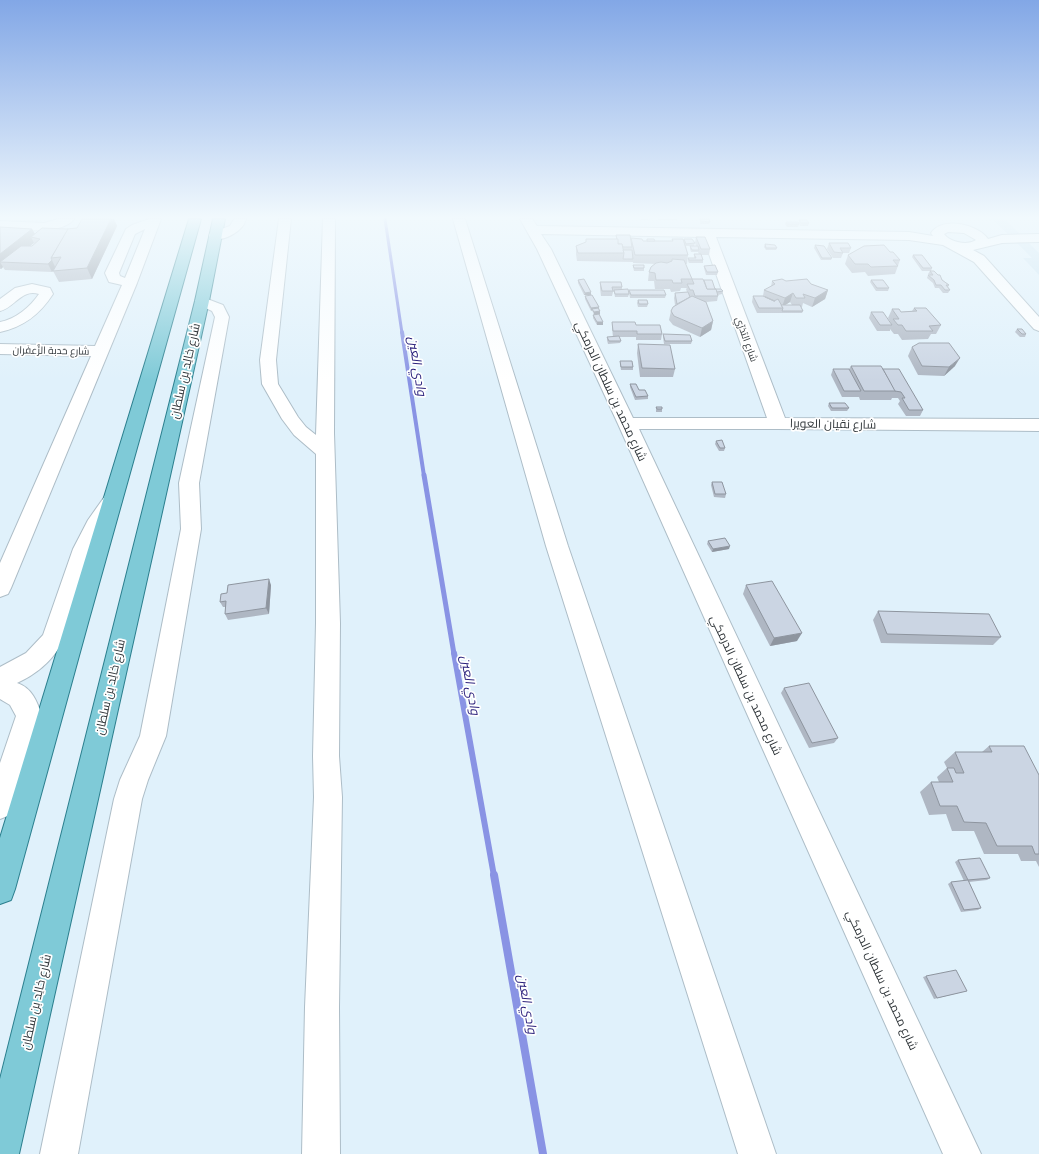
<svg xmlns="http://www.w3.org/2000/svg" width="1039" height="1154" font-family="'Playfair Display',Cairo,serif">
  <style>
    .built { fill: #cce4f2 }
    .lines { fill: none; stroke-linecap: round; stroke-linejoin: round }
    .stream-far4 { stroke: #8993e4; stroke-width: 3 }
    .stream-far3 { stroke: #8993e4; stroke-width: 4 }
    .stream-far2 { stroke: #8993e4; stroke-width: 5 }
    .stream-far1 { stroke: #8993e4; stroke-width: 6 }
    .stream { stroke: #8993e4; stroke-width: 8 }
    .minor-casing { stroke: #adbdc7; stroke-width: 2 }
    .major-casing { stroke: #2b7f8e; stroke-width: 2 }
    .minor { fill: #fff; fill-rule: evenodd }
    .major { fill: #7fcad7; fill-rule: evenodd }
    .wall { fill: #afb7c3; fill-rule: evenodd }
    .shaded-wall { fill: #8e959f }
    .building { fill: #cbd5e3; stroke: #8e959f }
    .labels { text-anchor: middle; stroke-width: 3.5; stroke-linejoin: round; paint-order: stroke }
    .far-street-label { font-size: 10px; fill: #2e3438; stroke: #fff }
    .street-label { font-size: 12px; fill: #2e3438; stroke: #fff }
    .water-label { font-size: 13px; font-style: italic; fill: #241a78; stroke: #fff }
  </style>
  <rect width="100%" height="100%" fill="#e0f1fb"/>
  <g class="built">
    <polygon points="983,219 1004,219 1020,234 1008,234 993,220"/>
    <polygon points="1028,242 1039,253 1039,275 1023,258 1032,258 1017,243"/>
  </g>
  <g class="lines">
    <polyline class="stream-far4" points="385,219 402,333"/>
    <polyline class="stream-far3" points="402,332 424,476"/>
    <polyline class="stream-far2" points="424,475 454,654"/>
    <polyline class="stream-far1" points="454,653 494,876"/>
    <polyline class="stream" points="494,875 543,1154"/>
    <defs>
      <g id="minor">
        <path d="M58 219H74C61 236 19 229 0 229V221L44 223Z"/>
        <path d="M149 219H161L137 283 11 588 8 594 0 597V563L91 356 0 354V344L95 346 122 285 109 282 105 273 126 229 132 225ZM145 229 125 278 120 276 119 273 135 234Z"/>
        <path d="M234 219H246C243 232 223 242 210 239L209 236 210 233 230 226Z"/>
        <polygon points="279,219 291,219 276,360 278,384 298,417 306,427 316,435 323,219 335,219 334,433 340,623 339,756 342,797 339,1007 340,1154 302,1154 305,1007 314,797 313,756 316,623 316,454 294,435 282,419 262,384 260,360"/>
        <polygon points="453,219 465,219 568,546 776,1154 738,1154 546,546"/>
        <path d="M520 219H532L537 226 909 232 933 236 931 233C942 216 978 224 988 239L1002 235 1039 234V242L1002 243 973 250 984 256 1039 317V331L1034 329 974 262 943 245 909 240 716 237 785 418 1039 419V431L778 429H639L981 1154H943L618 424 537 249ZM948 232 964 233 976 240C967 246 950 242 944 234ZM541 234 703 237 767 418H633L551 249Z"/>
        <path d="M32 284 50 288 53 294C40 314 24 327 0 332V322C16 319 30 307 39 294 22 288 14 308 0 311V299L15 288Z"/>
        <polygon points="202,297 223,305 229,317 199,483 201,529 166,736 148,780 142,799 78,1154 40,1154 114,799 120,780 140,736 181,529 179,483 215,317 212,311 197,304 195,301 197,298"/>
        <path d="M112 494 119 496 122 501C110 521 98 538 90 560 71 611 74 657 17 683 32 688 37 701 42 716L14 805 10 815 0 819V763L16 716 10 705 0 699V667L26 653 43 635 73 549 88 520 105 496Z"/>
      </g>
      <g id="major">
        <polygon points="189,219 201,219 88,623 15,889 11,900 0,904 0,838"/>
        <polygon points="213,219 225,219 209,301 19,1154 0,1154 0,1079 195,301"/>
      </g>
    </defs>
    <use href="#minor" class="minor-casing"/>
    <use href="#major" class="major-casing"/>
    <use href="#minor" class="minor"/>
    <use href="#major" class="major"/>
  </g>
  <g class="wall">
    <path d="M82 219H114L117 226 92 279 59 282 53 271 52 272 5 270 3 267 1 269H0V227L32 229 35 234 68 229 77 228ZM34 243 35 244 32 246H30Z"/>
    <polygon points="639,219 654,219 643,220"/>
    <rect x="658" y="219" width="19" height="1"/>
    <polygon points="700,219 710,222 709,224 700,224"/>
    <polygon points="799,220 809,223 808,226 800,226 799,223"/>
    <polygon points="786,222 799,224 798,227 787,227 785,224"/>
    <polygon points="616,235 631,241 631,238 643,241 647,241 647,239 655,241 672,241 672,239 684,241 684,239 695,243 694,246 696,246 695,243 696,237 710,249 709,255 701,255 703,260 703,263 689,263 688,261 688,258 694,258 694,254 699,254 698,252 691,252 690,249 690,246 686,246 688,255 687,264 685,264 692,279 691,284 692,279 704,280 715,289 723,291 722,294 718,295 718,296 717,301 706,302 713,321 711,330 700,337 673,325 669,320 671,311 675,305 674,298 675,293 687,292 686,289 687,288 681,288 680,291 671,292 670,289 655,289 654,281 648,281 649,272 656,264 633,263 633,262 577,261 576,254 576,246 586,242 586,239 616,239"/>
    <polygon points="829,243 851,248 849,253 843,253 841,258 833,258 827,249"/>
    <polygon points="765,244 777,248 776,250 766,250 764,247"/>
    <polygon points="815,245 832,258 831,260 821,260 814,248"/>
    <polygon points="890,252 900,260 895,274 868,276 865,272 852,273 845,264 848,255"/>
    <polygon points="913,255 932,268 931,271 949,285 948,287 950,290 948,293 943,293 939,288 935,288 933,283 927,278 928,275 930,275 928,274 930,271 922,271 912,257"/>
    <polygon points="633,265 644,268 644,271 634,271 633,267"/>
    <polygon points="704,266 718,272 717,275 706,275 704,268"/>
    <polygon points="578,280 591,295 584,295 578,283"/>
    <polygon points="871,280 889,288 888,291 876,291 870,282"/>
    <path d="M772 281H786L811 284 828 290 825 299 812 307 803 303 802 307H801L803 311 802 313H757L752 302 753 296H763L764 290 771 287ZM790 302 792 305H785Z"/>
    <polygon points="600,282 622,287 622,289 629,294 628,297 615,297 614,292 613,292 612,296 601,296 600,288"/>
    <polygon points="629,290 666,295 665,298 630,298 629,293"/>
    <polygon points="585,296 599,307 600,314 599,314 603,325 597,325 593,318 593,315 594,315 592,310 591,311 585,299"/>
    <polygon points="638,300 648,304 647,307 638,307 637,303"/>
    <polygon points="914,308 941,325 936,334 931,334 928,339 902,340 898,334 894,334 890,329 890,331 877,331 869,318 871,312 891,324 891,323 888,318 892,309 901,312 912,311"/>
    <polygon points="612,322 636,325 662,334 661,340 636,340 636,337 619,337 621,341 620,343 608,344 607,340 607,337 613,337 612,328"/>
    <polygon points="1017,329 1026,334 1025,337 1020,337 1015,332"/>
    <polygon points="663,334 692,341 691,344 664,344 663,337"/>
    <polygon points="638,344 675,369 673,377 640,377 637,353"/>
    <polygon points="912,347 955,366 944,376 918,375 908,356"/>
    <polygon points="620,361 633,367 633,370 621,370 620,364"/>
    <polygon points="851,366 883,369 923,410 920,416 906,416 898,404 900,401 898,398 892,398 891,400 860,400 859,397 842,397 831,375 833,369 849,369"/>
    <polygon points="630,384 648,396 648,399 635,400 630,387"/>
    <polygon points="829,403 849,408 847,411 831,411 828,406"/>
    <polygon points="656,407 662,409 662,412 656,412"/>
    <polygon points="716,441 725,448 724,451 719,451 715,444"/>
    <polygon points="712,482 726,494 725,498 714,497 711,485"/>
    <polygon points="708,541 729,549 712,552 707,544"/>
    <polygon points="271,585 269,614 228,620 225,614 226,607 223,607 220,602"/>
    <polygon points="746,585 797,641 770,646 743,594"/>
    <polygon points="878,611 1001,637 993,645 881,643 873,620"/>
    <polygon points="784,688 838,738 834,743 809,748 781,693"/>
    <polygon points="989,746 1039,775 1039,867 1036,861 1021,861 1018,854 984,854 974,831 952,831 946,814 929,815 920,792 931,782 939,782 937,777 947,768 944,762 955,752 982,752"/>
    <polygon points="958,860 990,878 987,880 969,882 981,908 978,910 961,912 948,884 951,882 964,881 955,862"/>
    <polygon points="926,976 967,991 934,999 923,977"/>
  </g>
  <g class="shaded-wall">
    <polygon points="111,219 114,219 117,226 92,279 87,268"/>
    <polygon points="32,229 38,239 31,237 34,243 9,262 0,262 3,267 1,269 0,267 0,254"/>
    <polygon points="52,260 56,269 53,271 52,272 48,264"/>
    <polygon points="828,290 825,299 812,307 815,298"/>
    <polygon points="591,292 591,295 584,295 585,293"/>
    <polygon points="793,293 790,302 782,307 785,298"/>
    <polygon points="599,307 598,310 592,309 592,310 591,311 591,308"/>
    <polygon points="600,311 600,314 594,315 594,312"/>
    <polygon points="713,321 711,330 700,337 702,328"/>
    <rect x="597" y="322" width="6" height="3"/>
    <polygon points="960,358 955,366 944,376 949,367"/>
    <polygon points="730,546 729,549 712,552 713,549"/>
    <polygon points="269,579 271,585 269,614 266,608"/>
    <polygon points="802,633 797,641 770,646 774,638"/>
  </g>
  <g class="building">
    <polygon points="82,219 111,219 87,268 53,271 61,257 51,258 67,229 77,228"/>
    <polygon points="700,219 709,219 710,222 701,221"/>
    <polygon points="799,220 807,220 809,223 801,223"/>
    <polygon points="786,222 798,222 799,224 787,224"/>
    <polygon points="0,227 32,229 0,254"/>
    <polygon points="42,228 68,229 51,258 52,260 48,264 0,262 21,246 32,246 40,239 31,237"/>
    <polygon points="616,235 630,235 632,247 623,247 622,244 618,244"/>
    <polygon points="696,237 705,237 710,249 701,249"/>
    <polygon points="631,238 642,239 643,241 673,241 672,239 683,239 688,255 635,255"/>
    <polygon points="586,239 618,239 618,244 622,244 624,253 578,253 576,246 586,242"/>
    <polygon points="647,239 654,239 655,241 647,241"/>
    <polygon points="684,239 692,239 695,243 686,244"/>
    <polygon points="829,243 848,243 851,248 840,248 843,253 834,252"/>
    <polygon points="765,244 775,245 777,248 766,248"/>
    <polygon points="815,245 824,246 832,258 822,258"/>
    <polygon points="884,245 890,252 893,252 900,260 893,260 898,266 871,267 868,264 855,264 848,255 864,246"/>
    <polygon points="690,246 698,246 699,250 692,250"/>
    <polygon points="623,250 632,250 633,259 623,259 624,253"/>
    <polygon points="694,254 701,254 703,260 689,260 688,258 696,258"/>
    <polygon points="913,255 922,255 932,268 923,268"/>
    <polygon points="672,259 684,260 692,279 681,279 682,283 673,283 672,280 656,280 655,273 649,272 651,267 656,263 661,262 667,263 672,261"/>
    <polygon points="633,265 644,265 644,268 634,268"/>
    <polygon points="715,265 718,272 707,272 704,266"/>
    <polygon points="930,271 934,271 938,275 940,275 942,280 949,285 946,285 950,290 945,290 941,285 936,285 934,280 928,275 933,275"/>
    <polygon points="584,279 591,292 585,293 578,280"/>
    <polygon points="692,279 703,279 707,289 716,289 718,296 695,296 693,290 690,290 687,284 694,284"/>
    <polygon points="782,279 786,281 807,279 811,284 828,290 815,298 803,294 805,298 796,298 793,293 785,298 764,290 775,284 772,281"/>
    <polygon points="704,280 712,280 715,289 721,289 723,291 717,292 716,289 707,289"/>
    <polygon points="871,280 883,280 889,288 877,288"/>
    <polygon points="600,282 621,282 622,287 612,287 613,291 602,291"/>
    <polygon points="628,289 629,294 615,294 614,290"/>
    <polygon points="629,290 664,290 666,295 631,295"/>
    <polygon points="688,292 690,297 677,304 675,293"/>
    <polygon points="592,295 599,307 591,308 585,296"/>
    <polygon points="692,296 706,302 713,321 702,328 674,316 671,311 673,307"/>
    <polygon points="753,296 763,296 774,301 778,299 783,308 759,308"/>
    <polygon points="765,297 766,297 775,301 774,301"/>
    <polygon points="638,300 647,300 648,304 639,304"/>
    <polygon points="781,305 800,305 803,311 782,311 783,308"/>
    <polygon points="598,308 600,311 594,312 592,309"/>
    <polygon points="914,308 926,308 941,325 929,326 933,331 906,331 902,325 898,325 893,319 899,319 892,309 899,309 901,312 917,311"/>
    <polygon points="871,312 883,312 892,325 880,325"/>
    <polygon points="599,314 603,322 597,322 593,315"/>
    <polygon points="612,322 635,322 636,325 660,325 662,334 637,334 637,331 613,331"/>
    <polygon points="1017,329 1022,329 1026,334 1022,334"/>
    <polygon points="663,334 690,335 692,341 665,341"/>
    <polygon points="619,336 621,341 609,341 607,337"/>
    <polygon points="919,343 949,343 960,358 949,367 922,366 912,347"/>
    <polygon points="638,344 670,345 675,369 642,368"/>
    <polygon points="620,361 632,361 633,367 621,367"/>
    <polygon points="851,366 881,366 896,391 864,391"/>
    <polygon points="833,369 849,369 861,391 844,391"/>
    <polygon points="883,369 899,369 923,410 909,410 902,398 905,398 901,392 895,391"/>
    <polygon points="630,384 636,384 639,390 645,390 648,396 636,397"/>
    <polygon points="829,403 845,403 849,408 832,408"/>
    <polygon points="656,407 662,407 662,409 657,409"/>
    <polygon points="722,440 725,448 720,448 716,441"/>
    <polygon points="712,482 722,482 726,494 715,494"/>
    <polygon points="725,538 730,546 713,549 708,541"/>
    <polygon points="269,579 266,608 225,614 226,601 220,602 221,594 227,593 228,585"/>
    <polygon points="772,581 802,633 774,638 746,585"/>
    <polygon points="878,611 989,614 1001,637 887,634"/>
    <polygon points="809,683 838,738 812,743 784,688"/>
    <polygon points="989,746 1024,746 1039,775 1039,854 1035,854 1032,846 997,846 986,823 964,822 957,806 940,806 931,782 953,782 947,768 954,768 956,773 964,773 955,752 992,752"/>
    <polygon points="980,858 990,878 968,880 958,860"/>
    <polygon points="968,880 981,908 964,910 951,882"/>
    <polygon points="956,970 967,991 937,998 926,976"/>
  </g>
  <linearGradient id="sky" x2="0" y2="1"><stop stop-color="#82a7e6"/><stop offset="0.57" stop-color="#f1f9fd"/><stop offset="1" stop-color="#f1f9fd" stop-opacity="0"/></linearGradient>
  <rect width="1039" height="381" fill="url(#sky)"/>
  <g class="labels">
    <g class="far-street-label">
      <text transform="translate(747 339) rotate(70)" y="4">شارع التذرّي</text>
      <text transform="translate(51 350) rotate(1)" y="4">شارع حَدبة الزَّعفَران</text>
    </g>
    <g class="street-label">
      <text transform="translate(185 371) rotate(-77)" y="4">شارع خالِد بن سلطان</text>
      <text transform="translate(611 391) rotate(65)" y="4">شارع محمد بن سلطان الدرمكي</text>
      <text transform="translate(833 424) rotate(1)" y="4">شارع نقيان العويرا</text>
      <text transform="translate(746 685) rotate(65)" y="4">شارع محمد بن سلطان الدرمكي</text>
      <text transform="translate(110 687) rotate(-77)" y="4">شارع خالِد بن سلطان</text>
      <text transform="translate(882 980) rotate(65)" y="4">شارع محمد بن سلطان الدرمكي</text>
      <text transform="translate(36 1002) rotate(-77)" y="4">شارع خالِد بن سلطان</text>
    </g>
    <g class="water-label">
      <text transform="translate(418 366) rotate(81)" y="5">وادي العين</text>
      <text transform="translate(471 685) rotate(80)" y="5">وادي العين</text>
      <text transform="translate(528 1004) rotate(80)" y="5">وادي العين</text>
    </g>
  </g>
</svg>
